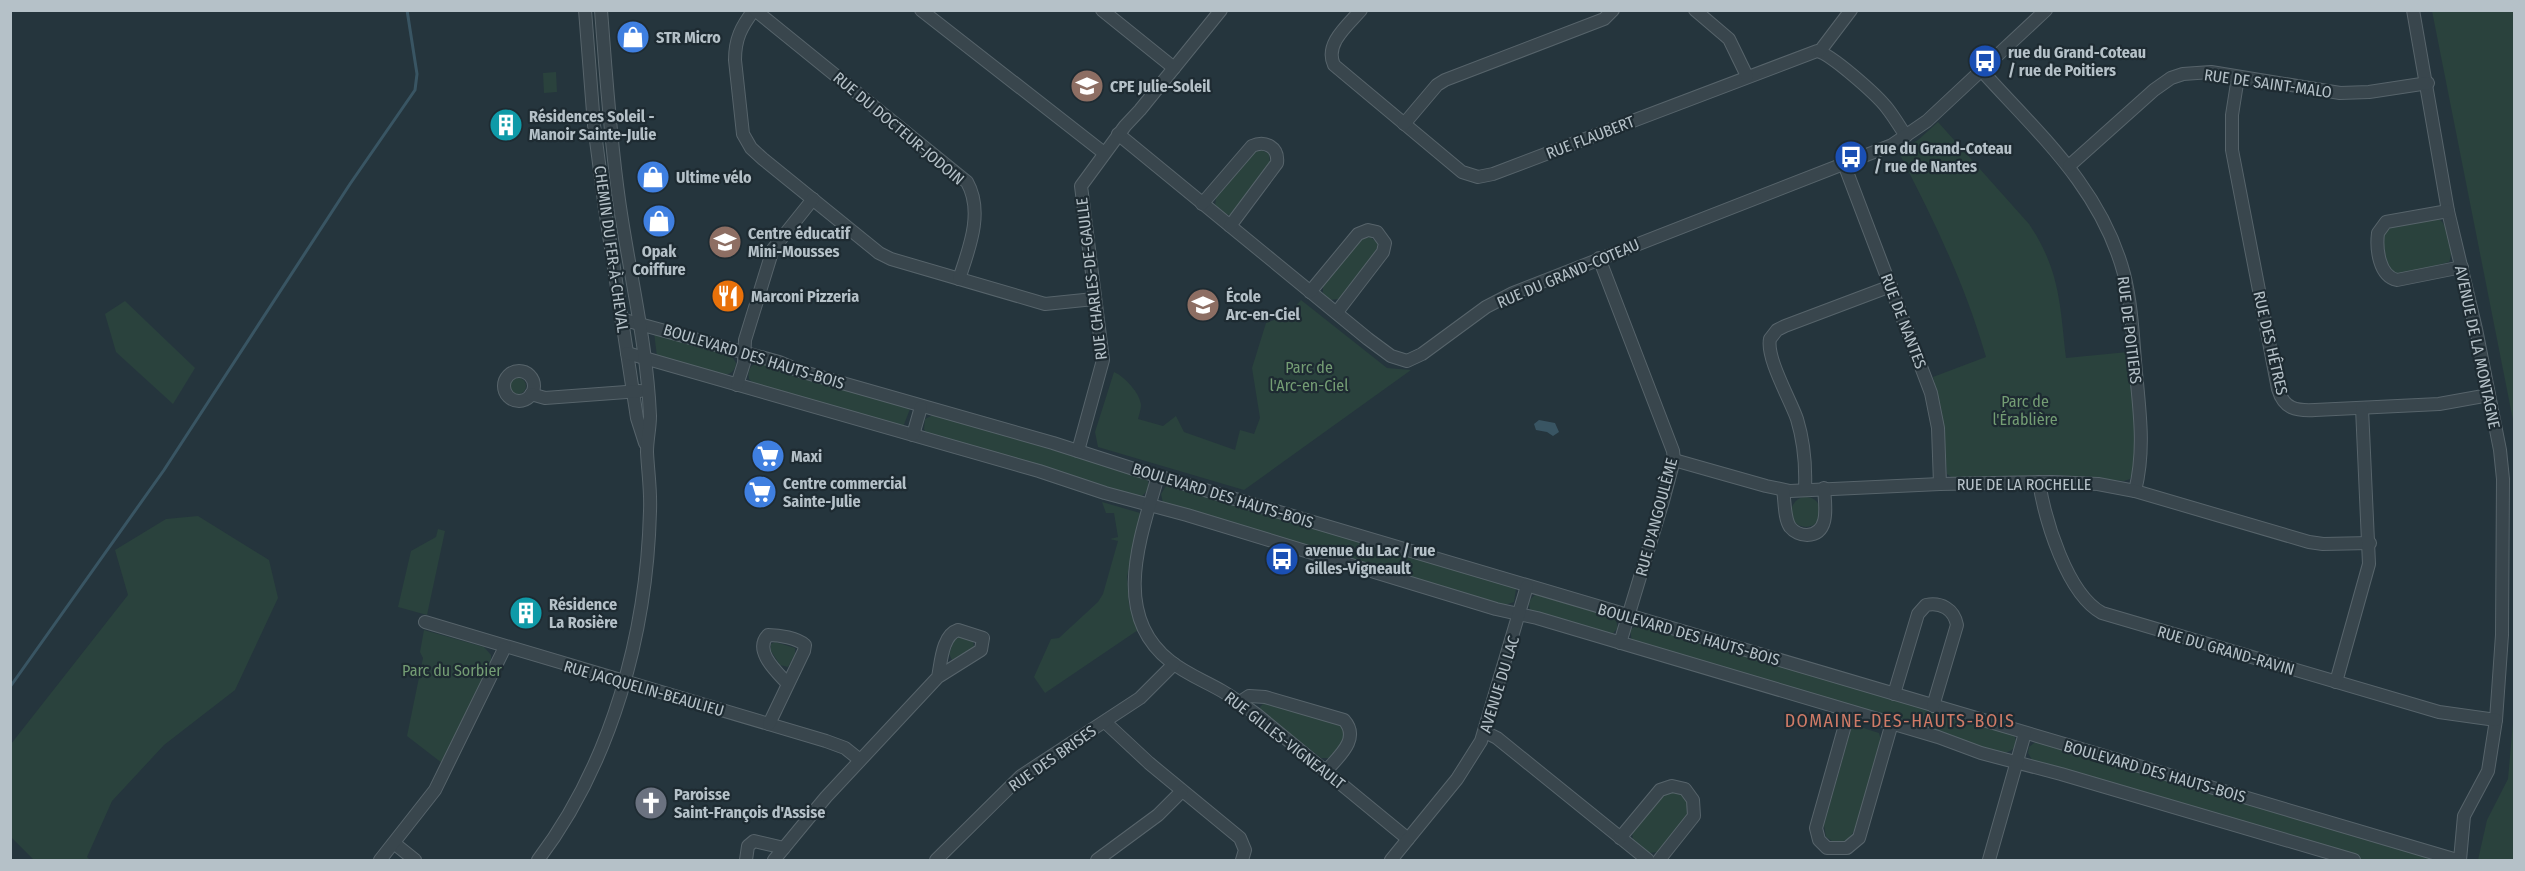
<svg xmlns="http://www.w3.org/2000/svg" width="2525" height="871" font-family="'Fira Sans Condensed',sans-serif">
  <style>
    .green { fill: #2a423d }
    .water { fill: #395563 }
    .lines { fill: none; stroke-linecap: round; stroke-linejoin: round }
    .stream { stroke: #395563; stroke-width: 3 }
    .minor-casing { stroke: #57646b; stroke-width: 14 }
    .minor { stroke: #39464d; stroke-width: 12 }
    .labels { text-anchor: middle; stroke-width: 4.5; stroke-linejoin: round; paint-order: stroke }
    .poi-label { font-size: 16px; font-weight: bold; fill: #b5c1c8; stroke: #1e2b32; text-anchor: start }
    .street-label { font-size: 16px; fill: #b5c1c8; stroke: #1e2b32 }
    .park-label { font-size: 16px; fill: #749d74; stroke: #1e2b32 }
    .neighbourhood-label { font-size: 18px; letter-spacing: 1.5px; fill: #d07b67; stroke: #1e2b32 }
  </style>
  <rect width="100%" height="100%" fill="#25353d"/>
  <g class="green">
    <polygon points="2432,11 2514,11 2514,425"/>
    <polygon points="556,72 557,92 544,93 543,73"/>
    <path d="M1938 122 2029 224C2060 270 2060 305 2066 358L2128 352C2130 385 2143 450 2130 479L2124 481 2055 475 1954 479 1947 474 1942 412 1933 377 1986 357C1965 284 1933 218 1898 151L1918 140Z"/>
    <polygon points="1262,150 1269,154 1270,164 1234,212 1229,215 1223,213 1215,206 1216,198 1256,151"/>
    <path d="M2430 220H2440C2449 227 2454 252 2449 262L2400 275C2385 270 2381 247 2384 232L2393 226Z"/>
    <polygon points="1370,237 1378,243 1376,253 1339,299 1330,300 1323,293 1323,286 1362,239"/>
    <path d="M1301 300 1387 368 1411 370 1244 490 1098 447 1095 432 1114 372C1124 376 1140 393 1141 405 1141 409 1139 415 1138 419L1163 426 1176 416 1184 432 1235 450 1240 430 1254 434 1260 418 1252 368 1266 323 1289 314Z"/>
    <polygon points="125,301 195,368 173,404 116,352 105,314"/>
    <path d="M654 332 731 355 736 363C735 370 732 374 724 375L657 357Z"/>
    <path d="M759 363 907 407 910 409 903 427 755 385 749 379C747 370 751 364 759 363Z"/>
    <circle cx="518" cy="386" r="8"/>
    <polygon points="933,415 1139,475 1148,481 1149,489 1142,496 1137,497 926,434 924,429 925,419"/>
    <polygon points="1170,485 1513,586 1516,589 1514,602 1505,605 1163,503 1161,494 1166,486"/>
    <circle cx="1806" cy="512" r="15"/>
    <polygon points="1102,502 1140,513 1127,577 1129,605 1138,630 1045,693 1034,677 1051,639 1059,638 1098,602 1103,594 1118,541 1110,539 1118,537 1114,513 1106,513"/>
    <polygon points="198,516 269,560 278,598 235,690 164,745 112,801 87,857 90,860 34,860 11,837 11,744 128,595 115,550 166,519"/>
    <polygon points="438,529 445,531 427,615 398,607 411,551 436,537"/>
    <path d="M1537 594 1615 617 1618 628 1611 635 1533 613 1530 610C1528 602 1530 598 1537 594Z"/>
    <path d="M1639 624 2014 735C2019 746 2013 752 2002 753L1632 641 1630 630Z"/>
    <polygon points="424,630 484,647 491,655 491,662 442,763 407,736 423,658 420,652"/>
    <polygon points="960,637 973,641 974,647 952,660 949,654 955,638"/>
    <polygon points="775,642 795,648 795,654 788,667 780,665 771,651 771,644"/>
    <polygon points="1265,702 1339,723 1345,731 1344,740 1329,758 1321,758 1261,711 1260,707"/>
    <polygon points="2514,711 2514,860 2478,860 2487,820 2508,779"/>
    <polygon points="1857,726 1879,733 1881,740 1857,827 1848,840 1835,843 1826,837 1824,825 1851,729"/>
    <polygon points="2037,741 2443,860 2364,860 2034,763 2028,753 2029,747"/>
    <polygon points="1670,791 1681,793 1689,805 1689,812 1658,852 1649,853 1633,840 1632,832 1662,795"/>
  </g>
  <polygon class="water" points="1539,420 1555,423 1559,432 1553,436 1547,432 1536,430 1534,424"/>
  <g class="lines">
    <polyline class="stream" points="10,687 164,470 350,184 415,90 417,74 407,10"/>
    <defs>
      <g id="minor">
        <polyline points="585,10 594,125 605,209 637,418 645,443"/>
        <path d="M754 10C741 27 735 39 735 60L743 134 751 148 763 159 879 253 891 259 1045 304 1094 299"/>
        <path d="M755 10 967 182C984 212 969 249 959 279"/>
        <polyline points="921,10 1104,153"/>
        <polyline points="1102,10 1174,68"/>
        <path d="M1361 10C1348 25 1324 44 1334 65L1462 172 1478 177 1493 174 1817 51C1831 54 1877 95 1887 108 1894 117 1900 127 1906 136"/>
        <polyline points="1695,10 1729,39 1747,76"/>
        <polyline points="2413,10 2448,211 2476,329 2500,450 2503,479 2502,635 2496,720 2488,771 2464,816 2460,860"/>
        <polyline points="1820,51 1851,10"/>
        <path d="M1982 71C2039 134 2101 188 2124 274 2132 306 2133 340 2136 373 2140 414 2145 451 2135 491"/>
        <path d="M2238 77 2232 115V150L2278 389C2284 409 2296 411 2315 410L2439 404 2489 395"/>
        <polyline points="1404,124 1437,85 1445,80 1604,19 1613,10"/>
        <polyline points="1118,134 1368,339 1391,356 1407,361 1422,354 1486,307 1513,293 1892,145 1927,121 2046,10"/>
        <polyline points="1844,164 1931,393 1938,428 1940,484"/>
        <polyline points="2069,166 2154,90 2171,78 2183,74 2211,72 2340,93 2369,92 2428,83"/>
        <path d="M1202 204 1252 146C1265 140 1279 147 1277 163L1230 226"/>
        <path d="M2448 211 2386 222 2378 233C2376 249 2379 276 2397 280L2462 267"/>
        <polyline points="1599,258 1673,451 1674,460 1663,501 1620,643"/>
        <polyline points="1310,292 1358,234 1368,230 1377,232 1385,243 1383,252 1337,312"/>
        <polyline points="621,319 779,362 800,371 1053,443 1137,470 2457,860"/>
        <polyline points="627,353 1039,471 1105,493 1187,515 1496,609 1537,618 1938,737 1981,753 2061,774 2354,860"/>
        <circle cx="519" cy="386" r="15"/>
        <polyline points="737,385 744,363 745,340 773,249 813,199"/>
        <polyline points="531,394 545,398 640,391"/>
        <polyline points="913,435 921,407"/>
        <polyline points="1078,451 1103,360 1081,186 1125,126 1140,110 1221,10"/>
        <polyline points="1674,460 1766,486 1790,491 1940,484 2052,482 2098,484 2135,491 2309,542 2323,544 2370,543"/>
        <path d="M1158 476C1141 536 1110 614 1170 661 1186 674 1205 681 1222 691 1234 698 1245 706 1256 714L1408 839"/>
        <path d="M2039 482C2045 520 2067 594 2102 613L2439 712 2496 720"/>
        <path d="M1805 489C1806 465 1804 442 1797 419 1790 399 1766 358 1770 339L1777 330 1785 326 1891 286"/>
        <path d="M1783 490C1785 501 1784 518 1790 527 1794 532 1801 535 1807 535 1831 534 1825 504 1824 488"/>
        <polyline points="425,622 826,741 845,748 860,760"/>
        <polyline points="2336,682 2369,564 2362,408"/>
        <path d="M1894 694 1918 614 1926 605C1941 602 1954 609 1957 625L1933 706"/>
        <path d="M1240 702 1249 696 1265 697 1344 720C1361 739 1338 757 1326 771"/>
        <polyline points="1849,711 1816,828 1819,840 1827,848 1847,848 1859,838 1892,723"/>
        <polyline points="1105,722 1149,763 1240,838 1245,850 1242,860"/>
        <path d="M769 724 804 651 805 645C797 638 780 635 768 635 753 651 777 672 788 684"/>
        <polyline points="1485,732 1497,738 1648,860"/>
        <polyline points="1620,838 1660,790 1672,786 1685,789 1693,800 1694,816 1659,860"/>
        <polyline points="395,844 415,860"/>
        <polyline points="380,860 435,790 505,647"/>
        <path d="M538 860C612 762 647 633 650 511 651 491 648 472 647 452 647 440 650 428 650 416 647 343 629 272 619 200 610 137 606 74 601 10"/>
        <polyline points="746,860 748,846 754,841 784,848"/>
        <path d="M774 860 826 797 938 677 981 650 983 638 958 630C942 635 941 663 938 677"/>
        <polyline points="936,860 1021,776 1140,698 1174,664"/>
        <polyline points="1097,860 1158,815 1182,791"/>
        <polyline points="1391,860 1457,779 1481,741 1527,586"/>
        <polyline points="1989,860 2025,733"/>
      </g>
    </defs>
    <use href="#minor" class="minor-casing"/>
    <use href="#minor" class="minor"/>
  </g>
  <defs>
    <symbol id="shop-disc" viewBox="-11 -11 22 22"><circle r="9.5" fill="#3f7fe0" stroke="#1e2b32"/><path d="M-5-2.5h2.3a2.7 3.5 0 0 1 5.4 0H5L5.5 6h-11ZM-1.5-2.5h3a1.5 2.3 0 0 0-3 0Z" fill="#fff"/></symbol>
    <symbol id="bus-disc" viewBox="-11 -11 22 22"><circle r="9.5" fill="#1a4fb4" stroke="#1e2b32"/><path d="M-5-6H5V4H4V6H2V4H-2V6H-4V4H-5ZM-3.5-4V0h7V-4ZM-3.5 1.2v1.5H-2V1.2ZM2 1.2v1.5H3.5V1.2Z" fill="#fff"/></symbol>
    <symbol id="school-disc" viewBox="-11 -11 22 22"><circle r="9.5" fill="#8d6e63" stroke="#1e2b32"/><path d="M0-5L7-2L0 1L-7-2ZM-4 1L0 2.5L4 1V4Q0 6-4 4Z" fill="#fff"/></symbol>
    <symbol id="building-disc" viewBox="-11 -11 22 22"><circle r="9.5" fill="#0f9aa8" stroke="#1e2b32"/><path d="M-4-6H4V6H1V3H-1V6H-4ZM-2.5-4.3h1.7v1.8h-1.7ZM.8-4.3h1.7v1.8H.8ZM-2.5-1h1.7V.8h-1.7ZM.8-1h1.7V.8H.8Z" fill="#fff"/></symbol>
    <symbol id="restaurant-disc" viewBox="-11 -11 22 22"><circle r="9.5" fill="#e8710a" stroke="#1e2b32"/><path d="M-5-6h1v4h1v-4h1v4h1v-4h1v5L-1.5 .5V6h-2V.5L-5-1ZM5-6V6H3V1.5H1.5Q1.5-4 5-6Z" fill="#fff"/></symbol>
    <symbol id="supermarket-disc" viewBox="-11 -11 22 22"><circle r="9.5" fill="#3f7fe0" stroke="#1e2b32"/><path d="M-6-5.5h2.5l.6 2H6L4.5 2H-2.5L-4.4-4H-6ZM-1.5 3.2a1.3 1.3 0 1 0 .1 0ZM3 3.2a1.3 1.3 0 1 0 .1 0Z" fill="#fff"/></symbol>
    <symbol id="church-disc" viewBox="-11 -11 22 22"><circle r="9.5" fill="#6b7280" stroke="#1e2b32"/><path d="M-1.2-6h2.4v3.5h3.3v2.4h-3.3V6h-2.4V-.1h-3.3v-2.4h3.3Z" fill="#fff"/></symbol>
  </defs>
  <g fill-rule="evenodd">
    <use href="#shop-disc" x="614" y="18" width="38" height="38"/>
    <use href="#bus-disc" x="1966" y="42" width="38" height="38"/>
    <use href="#school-disc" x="1068" y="67" width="38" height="38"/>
    <use href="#building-disc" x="487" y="106" width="38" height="38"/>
    <use href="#bus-disc" x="1832" y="138" width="38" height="38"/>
    <use href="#shop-disc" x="634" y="158" width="38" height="38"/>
    <use href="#shop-disc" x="640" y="202" width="38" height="38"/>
    <use href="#school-disc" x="706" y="223" width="38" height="38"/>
    <use href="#restaurant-disc" x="709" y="277" width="38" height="38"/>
    <use href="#school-disc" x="1184" y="286" width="38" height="38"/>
    <use href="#supermarket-disc" x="749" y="437" width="38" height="38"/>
    <use href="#supermarket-disc" x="741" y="473" width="38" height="38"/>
    <use href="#bus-disc" x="1263" y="540" width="38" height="38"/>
    <use href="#building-disc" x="507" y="594" width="38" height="38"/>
    <use href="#church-disc" x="632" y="784" width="38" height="38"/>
  </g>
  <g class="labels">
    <g class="poi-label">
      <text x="656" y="43">STR Micro</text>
      <text x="2008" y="58">rue du Grand-Coteau<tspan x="2008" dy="18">/ rue de Poitiers</tspan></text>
      <text x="1110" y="92">CPE Julie-Soleil</text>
      <text x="529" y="122">Résidences Soleil -<tspan x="529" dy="18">Manoir Sainte-Julie</tspan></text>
      <text x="1874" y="154">rue du Grand-Coteau<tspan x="1874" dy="18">/ rue de Nantes</tspan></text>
      <text x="676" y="183">Ultime vélo</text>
      <text x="748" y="239">Centre éducatif<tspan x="748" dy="18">Mini-Mousses</tspan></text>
      <text x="659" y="257" text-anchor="middle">Opak<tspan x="659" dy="18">Coiffure</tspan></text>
      <text x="751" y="302">Marconi Pizzeria</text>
      <text x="1226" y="302">École<tspan x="1226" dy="18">Arc-en-Ciel</tspan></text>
      <text x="791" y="462">Maxi</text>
      <text x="783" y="489">Centre commercial<tspan x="783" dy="18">Sainte-Julie</tspan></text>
      <text x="1305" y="556">avenue du Lac / rue<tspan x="1305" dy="18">Gilles-Vigneault</tspan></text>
      <text x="549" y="610">Résidence<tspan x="549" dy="18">La Rosière</tspan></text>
      <text x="674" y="800">Paroisse<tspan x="674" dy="18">Saint-François d'Assise</tspan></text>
    </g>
    <g class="street-label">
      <text transform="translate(2268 83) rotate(8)" y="6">RUE DE SAINT-MALO</text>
      <text transform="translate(899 128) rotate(40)" y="6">RUE DU DOCTEUR-JODOIN</text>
      <text transform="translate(1590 137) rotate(-21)" y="6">RUE FLAUBERT</text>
      <text transform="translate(612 249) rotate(82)" y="6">CHEMIN DU FER-À-CHEVAL</text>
      <text transform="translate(1568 273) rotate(-23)" y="6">RUE DU GRAND-COTEAU</text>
      <text transform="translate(1091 279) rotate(-97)" y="6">RUE CHARLES-DE-GAULLE</text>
      <text transform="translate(1904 321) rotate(69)" y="6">RUE DE NANTES</text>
      <text transform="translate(2130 330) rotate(83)" y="6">RUE DE POITIERS</text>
      <text transform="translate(2271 343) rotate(77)" y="6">RUE DES HÊTRES</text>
      <text transform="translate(2478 347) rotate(78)" y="6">AVENUE DE LA MONTAGNE</text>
      <text transform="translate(754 356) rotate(17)" y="6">BOULEVARD DES HAUTS-BOIS</text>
      <text x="2024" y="490">RUE DE LA ROCHELLE</text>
      <text transform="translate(1223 495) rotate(17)" y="6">BOULEVARD DES HAUTS-BOIS</text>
      <text transform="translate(1656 517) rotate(-75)" y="6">RUE D'ANGOULÈME</text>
      <text transform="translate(1689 634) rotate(16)" y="6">BOULEVARD DES HAUTS-BOIS</text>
      <text transform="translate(2226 650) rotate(16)" y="6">RUE DU GRAND-RAVIN</text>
      <text transform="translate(1499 684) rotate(-73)" y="6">AVENUE DU LAC</text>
      <text transform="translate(644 688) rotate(16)" y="6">RUE JACQUELIN-BEAULIEU</text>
      <text transform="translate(1285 740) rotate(38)" y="6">RUE GILLES-VIGNEAULT</text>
      <text transform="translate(1052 758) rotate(-35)" y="6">RUE DES BRISES</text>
      <text transform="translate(2155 771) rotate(16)" y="6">BOULEVARD DES HAUTS-BOIS</text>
    </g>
    <g class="park-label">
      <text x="1309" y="373">Parc de<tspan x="1309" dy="18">l'Arc-en-Ciel</tspan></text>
      <text x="2025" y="407">Parc de<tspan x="2025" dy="18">l'Érablière</tspan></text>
      <text x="452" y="676">Parc du Sorbier</text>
    </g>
    <g class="neighbourhood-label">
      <text x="1900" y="727">DOMAINE-DES-HAUTS-BOIS</text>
    </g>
  </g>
  <rect width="2525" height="871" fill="none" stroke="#b5c1c8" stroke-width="24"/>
</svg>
